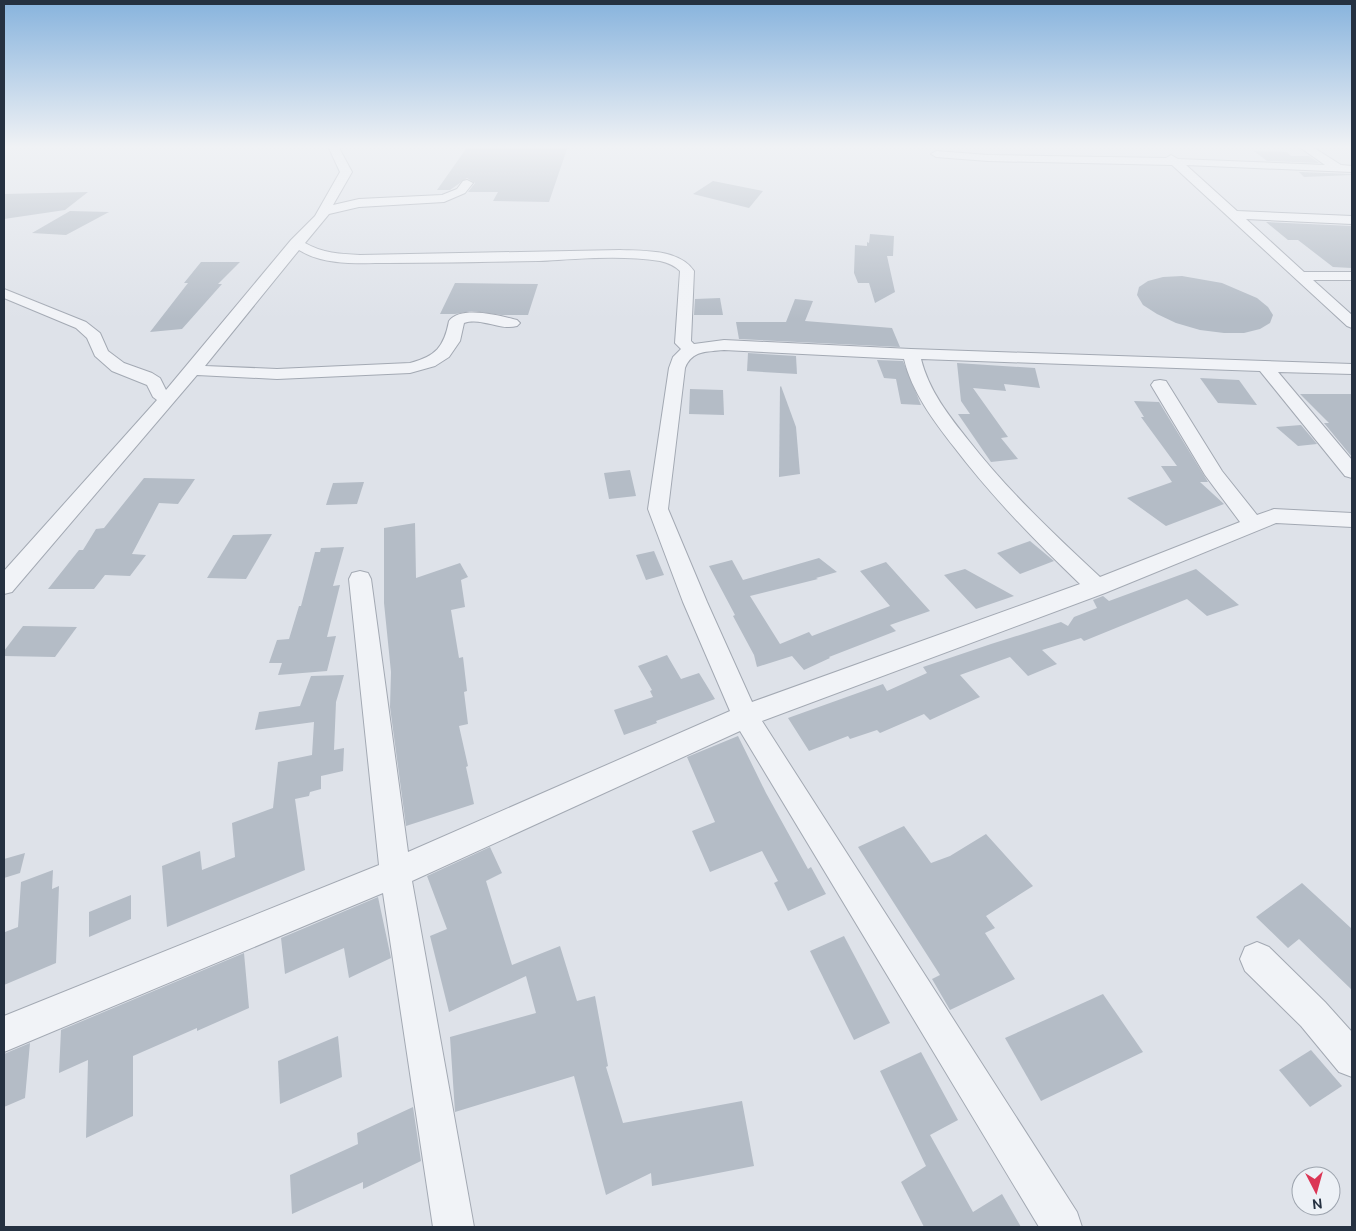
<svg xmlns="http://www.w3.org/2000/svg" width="1356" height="1231" font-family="Ubuntu,sans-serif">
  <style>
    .building { fill: #b4bcc6 }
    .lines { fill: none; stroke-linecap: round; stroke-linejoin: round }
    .minor-casing { stroke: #a3a9b3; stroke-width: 2 }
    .minor { fill: #f1f3f7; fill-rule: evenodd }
  </style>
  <rect width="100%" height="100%" fill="#dee2e9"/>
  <g class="building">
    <polygon points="468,146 568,146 549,202 493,201 498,192 468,192 475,183 467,178 450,190 437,190"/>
    <polygon points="1254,151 1287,152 1291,156 1309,156 1319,163 1267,161"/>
    <polygon points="1299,172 1352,174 1352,175 1304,177"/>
    <polygon points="713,181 763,191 749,208 693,194"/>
    <polygon points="88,192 65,210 4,219 4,194"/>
    <polygon points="70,211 109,212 66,235 32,233"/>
    <polygon points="1266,222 1352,226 1352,268 1333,267 1298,240 1288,240"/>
    <polygon points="870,234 894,236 893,256 887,256 895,292 875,303 869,283 858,283 854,273 855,245 867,246 867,242 869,243"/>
    <polygon points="201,262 240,262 218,284 222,284 182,329 150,332 188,283 184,283"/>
    <polygon points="1182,276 1222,283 1257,298 1268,307 1273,315 1270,323 1260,329 1244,333 1224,333 1200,330 1176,323 1157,314 1143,305 1137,295 1139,287 1148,281 1163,277"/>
    <polygon points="455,283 538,284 528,315 502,315 472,311 455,314 440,314"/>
    <polygon points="720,298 723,315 694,315 695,299"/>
    <polygon points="795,299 813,301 805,321 892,328 900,347 739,339 736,322 786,322"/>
    <polygon points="748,353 796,356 797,374 747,371"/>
    <polygon points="877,360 903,361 921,405 901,404 896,379 884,378"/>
    <polygon points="957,363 1035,368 1040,388 1004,384 1006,391 973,388 1008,437 1001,438 1018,459 991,462 958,414 970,414 961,401"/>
    <polygon points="1200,378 1239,380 1257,405 1218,403"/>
    <polygon points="781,386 796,427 800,474 779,477 780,387"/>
    <polygon points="690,389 723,390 724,415 689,414"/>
    <polygon points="1300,394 1352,394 1352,457 1324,423 1329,423"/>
    <polygon points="1134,401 1159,402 1208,482 1200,482 1224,504 1166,526 1127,498 1172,482 1161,466 1177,466 1141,417 1144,417"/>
    <polygon points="1301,425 1317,444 1298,446 1276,427"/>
    <polygon points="630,470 636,496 609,499 604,473"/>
    <polygon points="144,478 195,479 178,504 159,503 132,554 146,555 130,576 105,575 94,589 48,589 79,550 83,550 96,529 104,528"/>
    <polygon points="364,482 357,504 326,505 333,483"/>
    <polygon points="415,523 416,578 460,563 468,577 461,580 465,607 451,610 459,658 463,657 467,691 464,692 468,724 459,726 468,766 466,767 474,804 406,826 390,707 391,672 384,603 384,528"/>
    <polygon points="272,534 246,579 207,578 233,535"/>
    <polygon points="1030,541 1054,561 1020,574 997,553"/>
    <polygon points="344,547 333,586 340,585 327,637 336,636 327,671 278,675 282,663 269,663 277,640 289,639 299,606 301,606 315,552 320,552 321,548"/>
    <polygon points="654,551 664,575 646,580 636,555"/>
    <polygon points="819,558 837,572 816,578 818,579 750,596 780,644 809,632 812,636 890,606 860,571 886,562 930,611 890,625 896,631 829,657 830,658 804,670 792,656 757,667 754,655 733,616 735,615 709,566 732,560 743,580"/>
    <polygon points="965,569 1014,596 976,609 944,575"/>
    <polygon points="1196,569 1239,605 1207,616 1187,599 1084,641 1081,638 1042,650 1057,664 1028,676 1010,657 960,675 980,697 930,720 924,714 880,733 877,730 850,739 848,736 809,751 788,718 883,684 887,691 927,673 923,667 991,644 1061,622 1068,626 1074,617 1097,608 1093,600 1103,596 1109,601"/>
    <polygon points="23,626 77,627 55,657 4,656 4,651"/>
    <polygon points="667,655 681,679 699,673 715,699 656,721 657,723 624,735 614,710 653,697 650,691 652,690 638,666"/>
    <polygon points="344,675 336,702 334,750 344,748 343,771 321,776 321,789 310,792 309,796 295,799 305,870 167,927 162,866 200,851 202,870 235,857 232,823 273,808 278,762 312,755 314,722 255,730 259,712 300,706 311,676"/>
    <polygon points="738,736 766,793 808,869 811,867 826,894 788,911 774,883 778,881 762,851 710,872 692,831 715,822 687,757"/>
    <polygon points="904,826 931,863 950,856 986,834 1033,886 986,916 995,928 985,933 1015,979 950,1010 932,979 940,975 858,847"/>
    <polygon points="490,847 502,873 486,881 512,965 560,946 577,1001 595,996 608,1066 606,1067 623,1123 742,1101 754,1166 652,1186 651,1173 606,1195 574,1076 455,1112 450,1037 536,1013 526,976 449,1012 430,936 447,929 427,876"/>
    <polygon points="25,853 20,873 4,878 4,859"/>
    <polygon points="53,870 52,889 59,886 56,963 4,985 5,932 18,927 21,882"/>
    <polygon points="1302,883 1352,929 1352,990 1299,939 1288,948 1256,917"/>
    <polygon points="131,895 131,919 89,937 89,912"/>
    <polygon points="378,897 391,958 349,978 344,948 285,974 281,938"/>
    <polygon points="844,936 890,1023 854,1040 810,951"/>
    <polygon points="244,953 249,1008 197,1031 197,1028 133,1056 133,1116 86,1138 88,1060 59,1073 61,1030"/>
    <polygon points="1103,994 1143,1052 1041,1101 1005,1038"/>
    <polygon points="338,1036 342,1077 280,1104 278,1061"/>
    <polygon points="30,1043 25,1098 4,1107 4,1054"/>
    <polygon points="1311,1050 1342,1086 1310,1107 1279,1070"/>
    <polygon points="921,1052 958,1120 930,1135 973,1212 1002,1194 1021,1227 924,1227 901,1182 926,1166 880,1071"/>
    <polygon points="413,1107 421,1161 363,1189 363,1182 292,1214 290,1175 358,1144 357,1133"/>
  </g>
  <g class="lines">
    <defs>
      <g id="minor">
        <path d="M328 146H338L352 172 333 205 359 199 442 195 457 189 463 181 467 180 473 183 465 193 444 202 359 207 329 214 305 243C322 253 341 254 360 255L620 250C644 251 679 249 694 271L691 341 694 344 724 340 911 349 1352 364V374L1278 372 1352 460V478L1345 476 1260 371 921 359C929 391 949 416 969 441 1008 491 1054 534 1100 577L1240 522 1205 475 1151 385 1154 381 1160 380 1166 381 1222 471 1257 515 1274 509 1352 513V527L1276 523 1105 593 762 721 1077 1212 1082 1227H1039L740 731 412 881 474 1227H433L383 893 4 1052V1016L379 865 349 579 352 573 360 571 368 573 371 579 408 852 730 711 683 602 648 509 669 368 673 357 681 349 675 343 680 271C674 265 668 263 660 261 620 255 579 259 539 261 488 262 438 263 387 263 359 263 324 266 299 250L205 366 277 369 410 363C436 356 444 347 449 321 461 305 501 316 517 320L520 323 517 326C500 331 482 317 464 323L460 341 449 357 435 366 410 373 277 379 197 375 12 592 4 594V571L157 400 153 397 147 385 112 371 95 356 87 338 76 328 4 298V289L86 322 100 333 108 351 124 363 152 373 160 378 166 390 291 240 315 216 340 172ZM724 350 904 359C912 392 933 420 954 447 992 497 1035 541 1080 584L752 702 707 602 668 509 685 368C692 350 707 352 724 350Z"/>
        <polygon points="1298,146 1311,146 1341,165 1352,166 1352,172 1186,165 1237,211 1352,216 1352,224 1246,219 1304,272 1352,272 1352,280 1313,280 1352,315 1352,328 1347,326 1172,165 988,161 936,157 931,154 936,151 988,155 1166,158 1171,155 1178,159 1325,165"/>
        <polygon points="1257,942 1269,947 1325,1002 1352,1032 1352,1077 1339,1072 1301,1026 1245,971 1240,959 1245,947"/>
      </g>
    </defs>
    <use href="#minor" class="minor-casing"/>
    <use href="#minor" class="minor"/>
  </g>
  <linearGradient id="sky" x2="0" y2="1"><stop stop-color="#87b3dd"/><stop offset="0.46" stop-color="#f0f2f5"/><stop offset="1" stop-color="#f0f2f5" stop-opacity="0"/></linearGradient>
  <rect width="1356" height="319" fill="url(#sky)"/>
  <rect width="1356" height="1231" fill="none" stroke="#253141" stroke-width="10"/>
  <g transform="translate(1316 1191) rotate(174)"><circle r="24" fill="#edf1f6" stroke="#9da4ae"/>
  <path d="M0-4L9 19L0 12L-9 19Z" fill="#db3655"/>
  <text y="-8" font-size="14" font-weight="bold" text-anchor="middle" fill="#253141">N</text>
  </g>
</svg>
